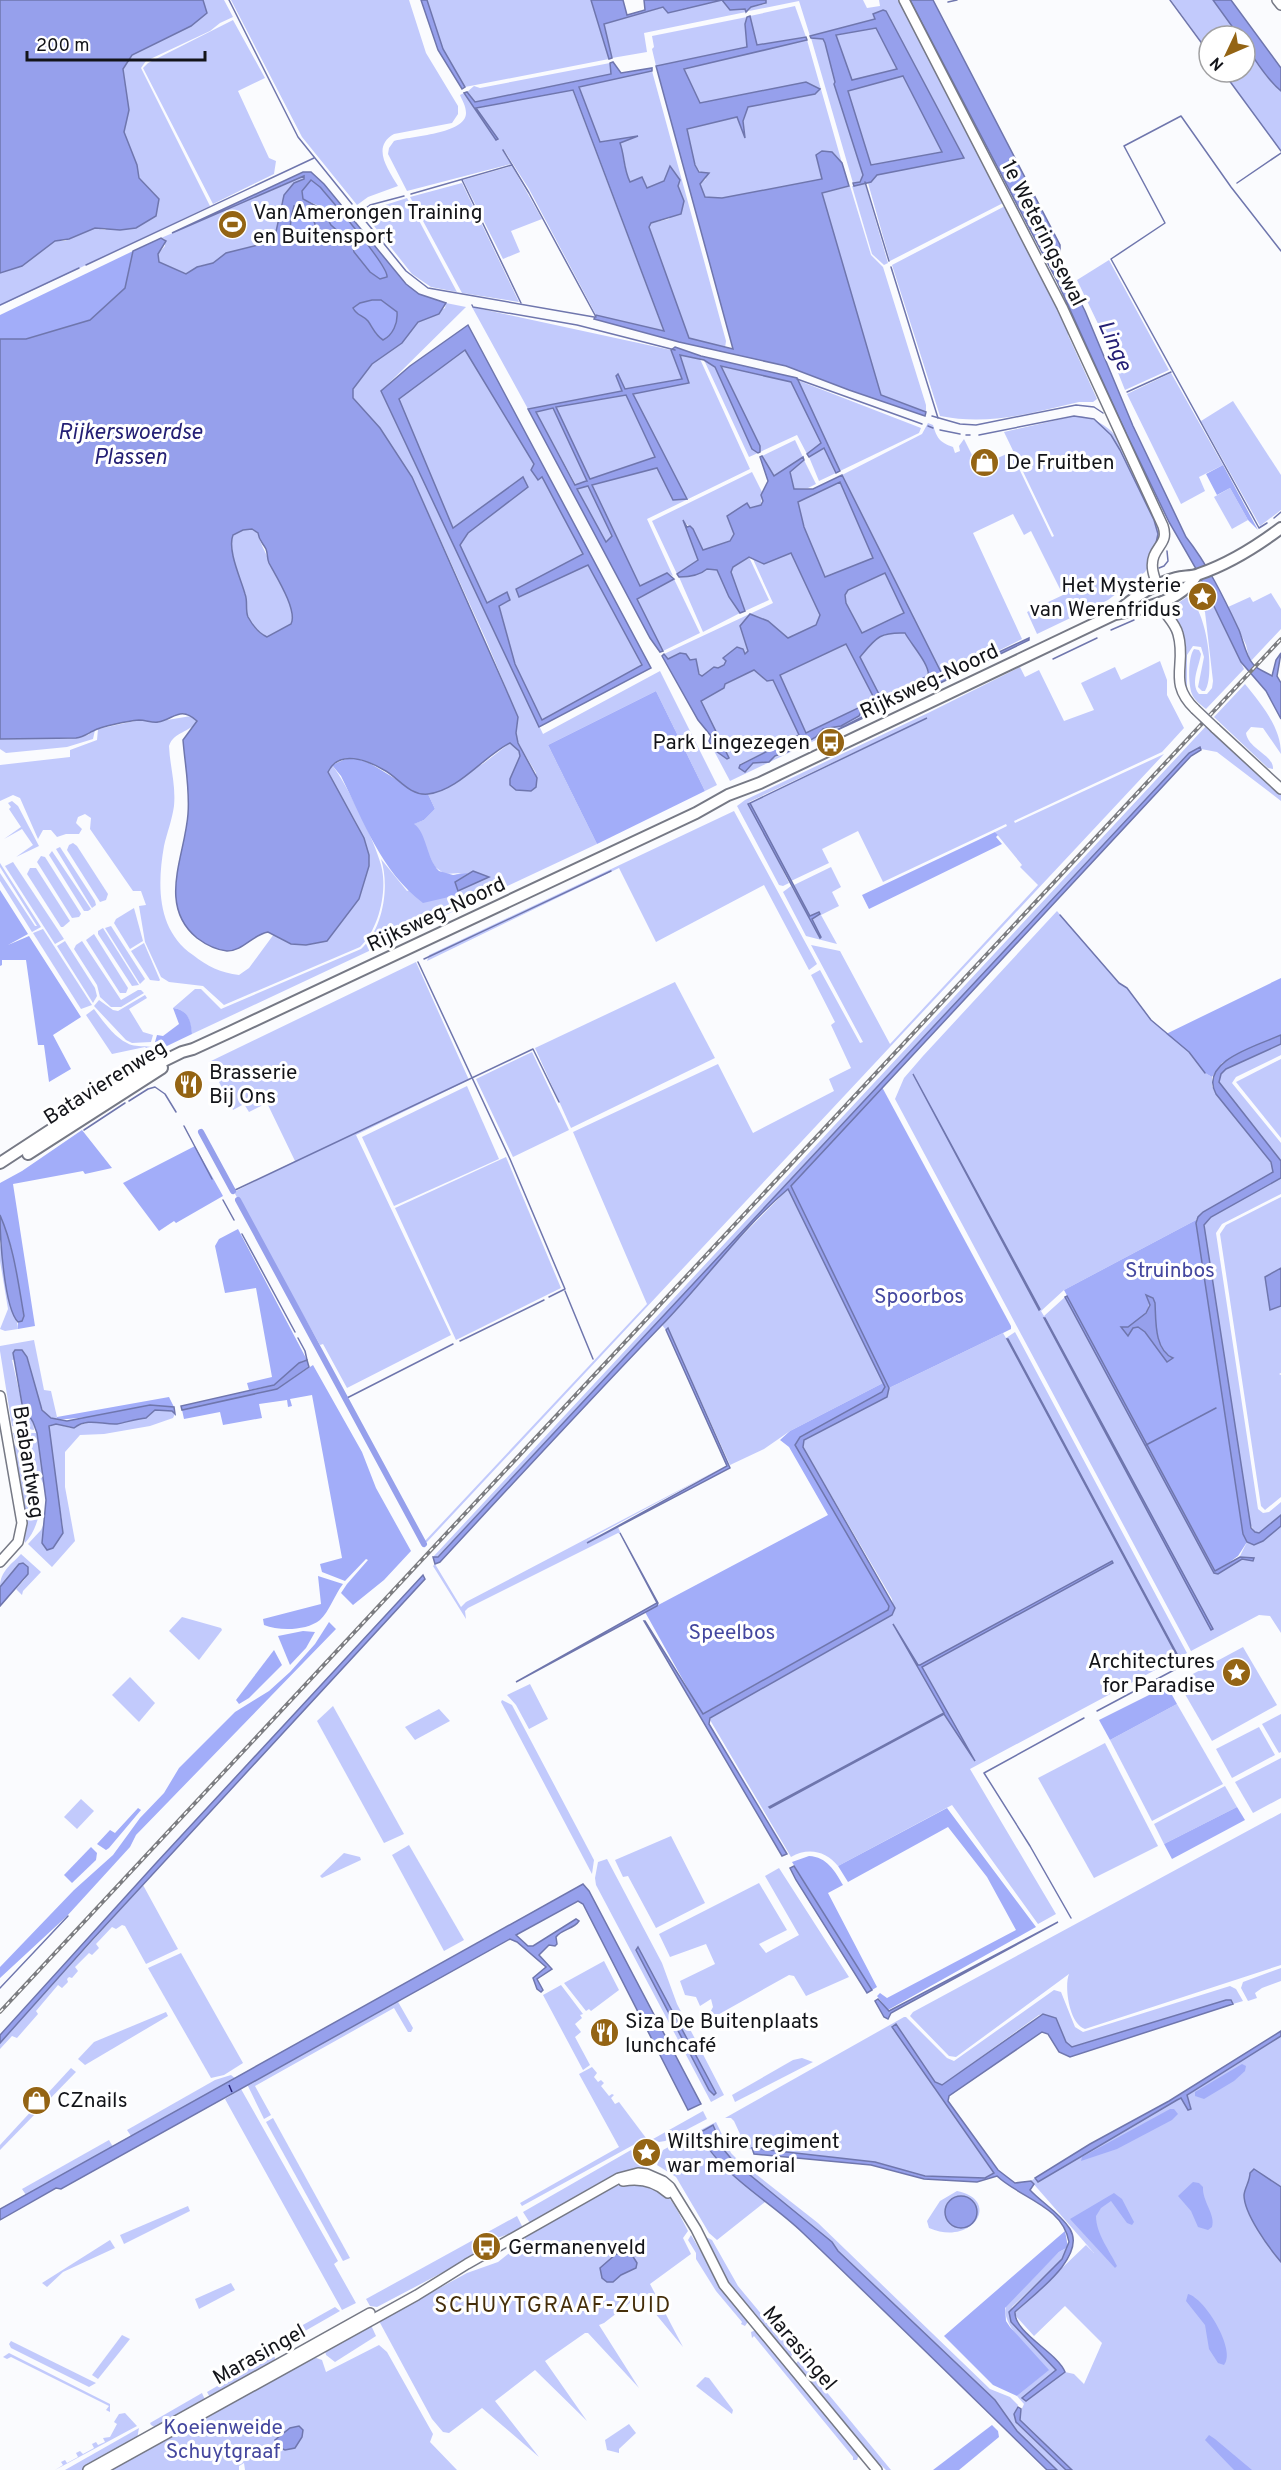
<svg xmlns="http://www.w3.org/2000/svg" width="1281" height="2470" font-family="Overpass,sans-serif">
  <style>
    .green { fill: #c2cafc; fill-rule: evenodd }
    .forest { fill: #a2adf9; fill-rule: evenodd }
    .water { fill: #96a0ec; stroke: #6f76ad; stroke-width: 1.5; fill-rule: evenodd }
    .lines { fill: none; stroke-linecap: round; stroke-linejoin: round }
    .stream { stroke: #6f76ad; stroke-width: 1.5 }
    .canal { stroke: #96a0ec; stroke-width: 6 }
    .ferry { stroke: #252075; stroke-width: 1.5; stroke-dasharray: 8 6; stroke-linecap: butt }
    .tertiary-casing { stroke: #767985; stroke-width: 12 }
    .secondary-casing { stroke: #767985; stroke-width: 14 }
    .tertiary { stroke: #fff; stroke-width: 9 }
    .secondary { stroke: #fff; stroke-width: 10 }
    .rail-casing { stroke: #7c7d81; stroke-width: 4 }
    .rail { stroke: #fff; stroke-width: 1.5; stroke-dasharray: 4.5; stroke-linecap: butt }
    .tertiary-bridge-casing { stroke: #767985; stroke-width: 12; stroke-linecap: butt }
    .tertiary-bridge { stroke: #fff; stroke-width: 9 }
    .labels { text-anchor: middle; stroke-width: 6; stroke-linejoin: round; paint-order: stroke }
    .poi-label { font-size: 21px; fill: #131419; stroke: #fff; text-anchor: start }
    .street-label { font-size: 21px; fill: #131419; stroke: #fff }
    .park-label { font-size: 21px; fill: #44479f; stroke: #fff }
    .water-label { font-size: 22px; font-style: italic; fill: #252075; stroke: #fff }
    .neighbourhood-label { font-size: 22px; letter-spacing: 1.5px; fill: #452e0a; stroke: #fff }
  </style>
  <rect width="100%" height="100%" fill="#fafbfe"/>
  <g class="green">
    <polygon points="203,0 224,0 233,17 220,23 210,31 146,61 141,68 210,206 0,306 0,273 22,266 55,241 65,241 95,228 105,230 155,194 139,178 137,165 124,132 129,110 123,69 132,55 191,26 206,13"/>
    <path d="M231 0H409L426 53 458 106V114L452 123 394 134C371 147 388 169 398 186L368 197 357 205 302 137Z"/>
    <polygon points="427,0 591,0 609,59 465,87 443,49"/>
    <polygon points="722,0 745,9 746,12 644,33 647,52 612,58 604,24 664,7 668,13"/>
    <polygon points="766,0 863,0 867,8 880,6 879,0 900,0 1005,202 890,261 868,183 877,175 964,157 886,11 880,11 875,19 810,36 799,1 749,11 751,7 766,4"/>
    <polygon points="1171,0 1213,0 1239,36 1209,36 1209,52"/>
    <polygon points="795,6 806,37 757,45 750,16"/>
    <polygon points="747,17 745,24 747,47 656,66 652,49 654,47 652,36"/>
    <polygon points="233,20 265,78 238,91 269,158 276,161 274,174 213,204 143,68 148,63"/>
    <polygon points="876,28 897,69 852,80 836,35"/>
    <polygon points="811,38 823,39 825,43 835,82 834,84 863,175 860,182 853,183"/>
    <polygon points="807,40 842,163 832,152 816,156 822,179 722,198 705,197 700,184 706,179 695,165 687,129 738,117 744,134 743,121 748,107 815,94 733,97 700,103 684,69"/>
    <polygon points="1245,44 1266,76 1281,91 1281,151 1223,72 1245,72"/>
    <polygon points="610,63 611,74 475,102 467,92 474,86 480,88"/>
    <path d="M652 71 726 341 725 348 689 338 649 227 651 223 669 219 681 196 678 186 680 180 670 166 664 181 647 188 642 177 630 182C624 167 625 157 620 143L638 136 600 142 579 86Z"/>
    <polygon points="903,76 942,152 871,165 848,91"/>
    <path d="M572 89 664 332 596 315 529 189 504 150 503 151 511 164 407 191 388 154 389 148 394 141C411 136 466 134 466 113 466 106 462 100 460 95L464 93 496 140 497 139 476 108Z"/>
    <polygon points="512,166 542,219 511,231 520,252 503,259 463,180"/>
    <path d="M305 176 282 201 275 241 226 253 213 263 199 266 189 274C186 274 163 264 159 262L158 254 165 246V239L161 238Z"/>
    <polygon points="462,183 519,302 462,293 410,197"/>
    <polygon points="865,184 888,263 884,265 872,254 852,186"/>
    <polygon points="850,186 871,255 883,267 926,405 926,412 881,395 822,193"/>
    <polygon points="407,198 457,292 431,287 412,274 363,212"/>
    <path d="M1007 205 1070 332 1068 335 1097 399 1093 402H1079C1031 413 989 426 940 416L892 265Z"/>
    <polygon points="1109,260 1169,370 1125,390 1101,330 1077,280"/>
    <path d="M446 303 466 307 381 391 543 734 660 671 717 785 705 791 656 691 548 745 597 844 192 1034C190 1020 188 1010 173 1008L195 989H201L221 1009 361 949C383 929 390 887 381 859L407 891 461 873 445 874 435 867 413 824 424 820 435 809 428 794 448 786 484 763 510 743 519 751 520 756 510 779 520 791H531L536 773 518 743 516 733 518 717 486 640 412 477 380 428 353 398V389L372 364 402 343 418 322 445 308Z"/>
    <polygon points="472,307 671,350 682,379 625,390 618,375 616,376 623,391 528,409"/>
    <polygon points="465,350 534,464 531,470 542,477 583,554 516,589 519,596 588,565 642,666 542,720 515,664 499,605 510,600 507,593 487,603 460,545 467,533 528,487 522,477 453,529 398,398"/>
    <polygon points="680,355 700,359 750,469 647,519 673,576 667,573 640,586 592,485 657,468 673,500 633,394 689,383"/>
    <polygon points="704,360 715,366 752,449 758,453 749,457"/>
    <polygon points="721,365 791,382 822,443 807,454 797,435 760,452 760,446"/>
    <polygon points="1171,373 1223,465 1199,477 1205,491 1181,504 1127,394"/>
    <polygon points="797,380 921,428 919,433 840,471"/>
    <polygon points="626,395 655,457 590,479 556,407"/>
    <polygon points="1233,401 1281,475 1281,510 1260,526 1201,421"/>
    <polygon points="553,408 587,481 576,485 536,412"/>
    <path d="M1075 416C1093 416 1111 427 1120 442 1129 460 1160 517 1161 533 1162 541 1150 565 1145 572L1108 600 1037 634 1027 612 1063 595 1031 531 1024 535 1013 514 973 533 1022 639 944 678 842 475 922 434 928 423 933 425C937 438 939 442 953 447L955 453 960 451 959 446 964 439 982 475 995 469 991 461 1011 452 1052 537 1054 536 1004 432Z"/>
    <polygon points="795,440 803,457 774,476 762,456"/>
    <polygon points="824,447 836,473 819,481 809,457"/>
    <polygon points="804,460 816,484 808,488 794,489 790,472"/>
    <polygon points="752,472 762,492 761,506 750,508 747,503 727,516 734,534 730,541 703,551 693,529 685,523 698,560 677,574 652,521"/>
    <polygon points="840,482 873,558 825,577 804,527 798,502"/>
    <polygon points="588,486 612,536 606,542 577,489"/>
    <polygon points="1230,488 1248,520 1232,529 1214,497"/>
    <path d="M252 529 258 533C261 553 299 606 292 624L267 637C258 632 253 626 248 617 245 610 248 601 245 594 240 579 227 550 233 535L243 530Z"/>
    <polygon points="791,553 820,615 816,625 788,638 768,621 740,626 749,651 745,655 733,652 724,658 726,661 724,665 709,670 702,676 690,660 668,660 664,654 773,603 752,557 764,564"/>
    <polygon points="749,557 769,600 745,611 730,572 733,567"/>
    <polygon points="707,569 717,570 729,597 740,613 703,632 679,577 685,577"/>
    <polygon points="885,573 904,613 862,633 846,603 845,595 848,590"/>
    <polygon points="674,579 700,633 663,651 637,599"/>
    <path d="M1202 582 1244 669 1206 709C1201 705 1194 700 1192 694 1188 684 1188 657 1194 649L1199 650 1201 654C1199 667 1190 683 1199 694H1207L1212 688 1213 681 1205 612 1192 593Z"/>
    <polygon points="1271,593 1281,609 1281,629 1250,662 1246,645 1228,607 1250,597 1253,602"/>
    <path d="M1187 597C1206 606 1216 675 1205 691H1202L1198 687 1204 657 1201 647 1193 646 1187 655V695L1183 686V658L1168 610Z"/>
    <path d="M905 633C913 646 924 659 930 670L928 676 881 698 860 657C876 638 879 632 905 633Z"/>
    <polygon points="846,644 875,700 806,733 779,675"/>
    <polygon points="1160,661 1167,680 1167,695 1184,728 1162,752 1014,821 1015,823 1164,754 427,1542 424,1542 647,1304 573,1132 718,1064 753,1133 834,1091 829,1079 851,1068 831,1025 835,1022 811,975 820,970 860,1043 863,1042 811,945 840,951 890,1044 1038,885 1020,867 1022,865 995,832 1007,826 1006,824 883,882 858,831 822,849 829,863 791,881 750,803 927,718 749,802 789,883 783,886 779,885 737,806 745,800 930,712 1020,667 1025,677 1039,670 1064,721 1094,710 1081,683 1115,667 1121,680"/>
    <polygon points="754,670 766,681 773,680 799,735 740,764 747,771 753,763 764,762 797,748 816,737 823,729 841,726 859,716 861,712 871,705 878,703 881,709 730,781 713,749 727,759 700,701 724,688 724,685"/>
    <path d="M1245 684C1261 704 1281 727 1281 754L1263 728 1251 727 1246 733C1248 749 1274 755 1273 769L1268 768 1214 717Z"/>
    <path d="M191 716 197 721C190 733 174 731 169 746 170 767 176 785 174 806 172 820 167 833 164 846 157 886 157 930 193 955 207 966 221 973 239 975L249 968 274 934 291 944 306 945 327 941 359 899 367 847 356 822 330 778 327 771 332 765C347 784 375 842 381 865 388 890 379 929 360 947L224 1005 203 986 169 982 161 977 145 942 139 906 146 905 141 891H133L90 829 91 818 85 814 78 817 76 823 82 829 79 834H66L57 837 51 830H43L38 839 20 798 13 795 0 801V765L70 757V750L97 740 98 729 139 720 155 722Z"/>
    <polygon points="1207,725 1281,793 1281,801 1217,752 1201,749 1189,753 496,1495 437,1557 433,1557"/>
    <polygon points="95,730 93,739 67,747 6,753 0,749 0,739 68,739 88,735"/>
    <polygon points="12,801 18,806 39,846 16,857 33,845 22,829 4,839 21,827 9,809 11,807 8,803"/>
    <polygon points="734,811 817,964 809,970 764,885 656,942 619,868 427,961 429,955"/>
    <polygon points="73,843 77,846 108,894 106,900 100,902 67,850 69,845"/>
    <polygon points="60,847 95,901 96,905 92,908 56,849"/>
    <polygon points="52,851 91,909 88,911 84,911 49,855"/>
    <polygon points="41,856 45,857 80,912 81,914 79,917 72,918 37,862"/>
    <polygon points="13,862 64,939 55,944 5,866"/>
    <polygon points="0,863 41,927 32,932 0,881 0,873 35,926 37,926 0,867"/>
    <polygon points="831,867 841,887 832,892 839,906 821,915 837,944 806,936 783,892 791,886 821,938 812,919 820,914 810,916 794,885"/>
    <polygon points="30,868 36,868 70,921 63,927 61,927 27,874"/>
    <polygon points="134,908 143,941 130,949 114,923 116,919"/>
    <polygon points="1057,911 1119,983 1127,988 1151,1020 1189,1052 1205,1073 1212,1077 1212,1086 1216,1094 1268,1157 1274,1169 1271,1175 1203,1212 1196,1220 1064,1290 1041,1311 1044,1316 1065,1297 1214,1573 1238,1560 1247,1542 1251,1544 1263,1541 1281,1526 1281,1633 1270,1616 1259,1615 1191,1651 895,1099 904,1078 923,1056"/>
    <polygon points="111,926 145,979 140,984 105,928"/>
    <polygon points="103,928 139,985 132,986 98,934 98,931"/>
    <polygon points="43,929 92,1005 81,1009 33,933"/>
    <polygon points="94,934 128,988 126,993 120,993 86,940"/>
    <polygon points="65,941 95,988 97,996 93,1003 57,946"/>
    <polygon points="82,941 121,1000 138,990 141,990 144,993 121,1007 111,1007 100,997 97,985 74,949 76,945"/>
    <polygon points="144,943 160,980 159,981 150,980 131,951"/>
    <polygon points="416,962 469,1080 356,1135 451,1335 347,1388 323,1344 320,1345 234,1192 295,1161 267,1103 249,1112 244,1104 233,1110 209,1062"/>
    <polygon points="675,982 715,1058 571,1128 535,1048"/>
    <polygon points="145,995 147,998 129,1009 143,1032 153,1035 151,1042 132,1043 126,1040 94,1006 99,1000 113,1010 118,1011"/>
    <path d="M94 1009C103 1021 113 1036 127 1043 139 1050 153 1041 161 1054L154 1056 145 1047 112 1054 86 1015Z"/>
    <polygon points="1281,1044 1281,1055 1236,1077 1232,1083 1281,1143 1281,1161 1219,1082 1221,1074 1226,1069"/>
    <polygon points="532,1052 569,1130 513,1157 476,1079"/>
    <polygon points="1281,1059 1281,1138 1236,1082"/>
    <polygon points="467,1086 499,1159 394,1206 362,1137"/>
    <polygon points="506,1157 561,1288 456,1340 395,1208"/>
    <polygon points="1281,1178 1281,1194 1222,1224 1216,1233 1258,1509 1263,1513 1269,1512 1281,1502 1281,1515 1259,1533 1255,1532 1250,1524 1204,1225 1211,1217"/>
    <polygon points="788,1189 883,1383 790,1431 764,1449 730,1465 668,1328 666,1330 662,1325 730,1248"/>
    <polygon points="1281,1197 1281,1268 1265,1277 1270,1309 1281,1306 1281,1373 1279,1374 1281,1375 1281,1497 1265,1510 1261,1506 1220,1234 1226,1225"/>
    <path d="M0 1243C5 1262 6 1282 10 1302 12 1311 18 1320 18 1329L5 1331 0 1329 8 1309 0 1261Z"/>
    <path d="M1015 1332 1187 1653 970 1769 1056 1914 1038 1924 952 1805 838 1866C826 1851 808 1847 791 1857L710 1720 712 1715 892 1615 894 1612 892 1599 803 1447 804 1440 886 1397 889 1388 1003 1333 1006 1338Z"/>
    <path d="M34 1340 44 1390 51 1391 57 1417 56 1420C34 1413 35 1376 27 1357L12 1360 22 1404 33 1422 34 1430 12 1426 0 1351V1346Z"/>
    <polygon points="155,1410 172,1411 175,1414 173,1418 150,1426 104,1434 80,1435 65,1452 65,1487 75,1541 52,1567 28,1544 41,1530 45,1521 42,1543 63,1527 47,1428 56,1424 71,1428 90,1422 116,1424 148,1417"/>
    <path d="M13 1433H37L44 1486C38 1466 16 1452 13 1433Z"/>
    <path d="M14 1444C20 1453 29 1461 34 1471 45 1494 41 1526 25 1543L10 1445Z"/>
    <polygon points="727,1465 586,1541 618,1527 621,1534 618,1533 468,1608 465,1611 466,1619 433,1566 435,1564 461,1607 466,1602"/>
    <path d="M21 1554 41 1572 23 1591 22 1595 16 1589 25 1579 28 1567 23 1563 19 1564 0 1587C0 1571 12 1564 21 1554Z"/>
    <polygon points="182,1617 221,1628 222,1630 199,1660 169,1631"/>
    <polygon points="1243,1647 1277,1705 1212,1741 1178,1682"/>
    <polygon points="130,1677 155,1703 139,1722 112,1695"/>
    <polygon points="530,1684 548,1719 529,1729 516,1705 507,1695"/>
    <polygon points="502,1700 512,1705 594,1860 592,1874 501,1702"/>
    <polygon points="1177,1704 1223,1784 1152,1821 1110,1740"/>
    <polygon points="333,1706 404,1834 384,1843 317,1721"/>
    <polygon points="439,1709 450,1721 415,1740 405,1727"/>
    <polygon points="1281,1714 1281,1752 1279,1753 1262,1724"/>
    <polygon points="1259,1727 1275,1755 1232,1778 1216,1749"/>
    <polygon points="1105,1743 1158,1846 1094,1878 1038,1778"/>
    <polygon points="1281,1758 1281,1798 1253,1813 1235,1782"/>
    <polygon points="1225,1786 1237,1807 1164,1844 1154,1824"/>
    <polygon points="81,1799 94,1811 77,1829 64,1817"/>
    <path d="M1281 1813V1965L1085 2029C1069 2024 1064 1986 1069 1974L956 2057 949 2056 910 2016 913 2012Z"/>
    <polygon points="671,1836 705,1903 656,1928 628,1876 623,1877 615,1860"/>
    <polygon points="409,1845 464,1940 444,1951 392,1855"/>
    <polygon points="344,1853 360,1857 361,1860 322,1878 320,1876"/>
    <path d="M607 1859 662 1963 677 2004 724 2095 711 2102 596 1885 595 1878 598 1862ZM638 1947 716 2093 713 2095 636 1950Z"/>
    <polygon points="779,1868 849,1977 806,1996 794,1976 789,1975 705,2022 713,2007 711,1999 700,2006 696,1997 685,1995 680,1981 715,1964 706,1944 670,1957 659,1934 759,1883 787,1930 759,1944 766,1953 799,1935 765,1876"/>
    <polygon points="143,1885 178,1949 146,1964 125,1926 122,1925 116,1929 112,1927 96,1944 99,1948 92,1955 89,1953 75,1967 78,1971 72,1978 69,1977 67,1979 68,1982 62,1988 58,1985 36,2011 38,2014 17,2038 12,2036 0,2049 0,2043"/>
    <polygon points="181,1953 243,2063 224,2075 211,2078 148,1968"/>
    <polygon points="604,1961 619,1990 591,2011 589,2009 586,2011 564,1983"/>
    <polygon points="1281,1968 1281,1981 1262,1988 1255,1993 1257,1998 1248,2001 1241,1988 1243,1982"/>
    <polygon points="561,1985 583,2014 580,2015 582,2018 575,2024 581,2032 575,2037 590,2065 583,2070 543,1995"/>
    <polygon points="1230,1986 1236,1989 1243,2001 1233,2004 1233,2002 1226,2000 1072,2047 1066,2042 1056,2018 1043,2014 1039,2015 942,2085 935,2082 896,2024 892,2026 994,2173 985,2178 925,2176 875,2162 749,2149 746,2147 734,2121 731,2118 725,2118 904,2017 906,2017 947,2058 954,2061 1054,1990 1061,1992 1075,2027 1083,2032"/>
    <polygon points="397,2000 413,2028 411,2032 408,2032 394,2008 255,2086 271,2115 264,2119 247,2084"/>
    <polygon points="166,2012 168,2016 85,2065 78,2059 94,2042"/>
    <path d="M1281 2036V2470H1072L1020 2420 1019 2415 1024 2404 1017 2396 1048 2370C1036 2356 997 2323 1007 2304L1059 2252 1068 2247 1062 2259 1012 2307 1010 2319 1056 2370 1026 2401 1065 2372 1074 2374 1084 2384 1102 2343 1065 2306 1034 2336 1014 2314 1086 2245 1094 2253 1031 2181 1035 2178 1038 2181 1177 2100 1181 2098 1191 2107 1186 2095Z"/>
    <polygon points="802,2058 813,2062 735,2102 732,2095 793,2060"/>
    <polygon points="592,2067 597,2073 594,2077 598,2082 601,2080 604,2083 601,2086 609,2096 612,2094 614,2095 611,2098 615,2104 619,2102 646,2138 522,2206 520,2203 619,2147 579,2074"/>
    <polygon points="71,2068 76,2072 0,2150 0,2145"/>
    <polygon points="231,2075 236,2079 131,2136 127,2130 215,2080"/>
    <polygon points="241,2089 338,2261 334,2264 356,2303 342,2310 225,2099"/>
    <polygon points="703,2111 707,2119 665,2141 659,2142 653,2139"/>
    <polygon points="273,2118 350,2258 343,2261 266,2122"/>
    <polygon points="716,2122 731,2153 738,2160 818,2223 990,2389 1010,2397 1018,2405 1016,2410 1016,2422 1066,2470 1057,2470 1017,2431 995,2400 838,2251 832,2243 734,2162 724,2150 713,2126 704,2143 716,2158 765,2202 717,2240 709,2233 676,2177 657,2165 663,2150 683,2139 689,2149 685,2138"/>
    <polygon points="109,2140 113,2147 26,2195 22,2189"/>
    <polygon points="631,2150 640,2162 648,2166 647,2168 534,2223 530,2223 523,2212"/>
    <path d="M629 2182C669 2190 670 2195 688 2231L683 2238 691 2254 650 2284 683 2347 640 2295 604 2323 599 2325 639 2388 588 2333H585L545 2361 587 2421 535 2370 495 2401 539 2457 482 2408 449 2433 443 2432 432 2419 379 2321 467 2273 498 2262 526 2240 524 2237 613 2187Z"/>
    <path d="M957 2191C1002 2200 973 2247 929 2228L927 2221 940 2201ZM965 2197 976 2206V2218L965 2228 953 2226 947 2220Z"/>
    <polygon points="188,2206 190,2211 124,2244 120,2235"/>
    <path d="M517 2216 523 2228C501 2239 486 2237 470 2258L377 2307 370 2306 366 2299Z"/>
    <polygon points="702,2231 706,2237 712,2240 738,2286 793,2352 791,2357 788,2357 729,2287"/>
    <polygon points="691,2235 713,2272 749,2320 745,2326 741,2324 742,2322 716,2291 696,2259 696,2253 688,2240"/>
    <polygon points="110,2240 115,2248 63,2272 47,2287 42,2283"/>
    <polygon points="231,2283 235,2290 199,2309 195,2299"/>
    <polygon points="335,2307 340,2311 277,2347 276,2340"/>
    <polygon points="370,2323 376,2336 335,2362 326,2355 325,2350"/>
    <polygon points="756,2330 859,2454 857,2460 853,2460 853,2457 754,2336 752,2338 751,2332"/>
    <polygon points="122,2335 130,2339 98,2379 92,2375"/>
    <polygon points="11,2341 96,2383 89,2387 11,2348 9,2344"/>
    <polygon points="379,2345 387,2352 433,2434 430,2442 457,2470 245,2470 244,2463 239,2466 239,2470 105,2470 308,2355 322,2360 326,2372"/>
    <polygon points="9,2353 110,2404 110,2412 106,2410 109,2406 11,2357 7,2359 3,2357"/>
    <polygon points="274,2353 275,2359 269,2367 211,2399 207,2392"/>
    <polygon points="798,2361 801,2361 891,2470 886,2470 881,2465 878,2467 795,2365"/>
    <polygon points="705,2377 709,2378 733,2410 732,2414 696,2386"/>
    <polygon points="202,2393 206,2402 158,2429 151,2425 150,2423"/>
    <polygon points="125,2413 137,2426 55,2470 63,2465 61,2462 65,2460 67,2463 78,2457 76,2453 80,2451 83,2454 94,2448 92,2444 96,2442 98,2445 105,2442 103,2438 110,2437 117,2424 114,2422 119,2414"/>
    <polygon points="629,2424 636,2433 619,2449 619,2453 607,2450 605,2440"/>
    <polygon points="139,2428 137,2439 83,2470 65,2470"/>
  </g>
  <g class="forest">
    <path d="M311 180 320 187C331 200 389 266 387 277L380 279 370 272 354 252 352 244 331 225 326 214 317 205 303 199 302 190Z"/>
    <path d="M294 206C307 213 319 219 315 235L293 239C288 230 291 215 294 206Z"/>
    <polygon points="133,251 125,288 90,320 26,339 0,339 0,315"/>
    <path d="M372 300H381L397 312C398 323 393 335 383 340 375 335 373 327 368 321 362 316 357 315 353 308L363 301Z"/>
    <polygon points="1223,465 1258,530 1248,520 1230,488 1217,495 1206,474"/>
    <polygon points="656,691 705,791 597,844 548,745"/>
    <path d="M350 757C381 763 398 787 428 794L435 809 424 820 414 824C427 833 426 858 439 871L453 875 468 873 455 882 458 891 453 896 423 903C381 871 364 822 341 776L332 765Z"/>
    <polygon points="995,832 998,835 996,837 1002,844 869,909 862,895"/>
    <polygon points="0,890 28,934 8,945 29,936 81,1017 53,1035 71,1069 49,1082 44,1045 38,1045 26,960 2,960 2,965 0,966"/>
    <polygon points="1281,978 1281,1035 1222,1063 1212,1077 1205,1073 1189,1052 1166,1034"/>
    <path d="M173 1008C188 1010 191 1020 192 1034L167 1046 165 1051 155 1042 157 1035 163 1036 179 1024Z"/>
    <polygon points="882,1087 1011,1326 1011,1329 1003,1333 889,1388 791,1186"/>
    <polygon points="82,1130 112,1168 85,1174 83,1171 13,1184 35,1326 18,1329 18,1322 22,1321 24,1315 11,1246 0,1215 0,1183 22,1171"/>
    <polygon points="195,1146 223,1196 176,1223 174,1221 159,1231 123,1183"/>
    <path d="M1196 1220 1243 1534 1247 1542 1238 1556 1216 1572 1064 1290ZM1149 1298C1154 1315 1155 1349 1172 1357L1167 1361 1145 1332 1138 1327 1133 1328 1128 1335 1122 1327H1128C1139 1320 1151 1313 1149 1298Z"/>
    <polygon points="238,1229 307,1360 302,1361 274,1385 249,1390 247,1383 272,1377 256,1288 225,1293 215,1246 219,1239"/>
    <polygon points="313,1365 362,1452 376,1488 411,1551 384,1580 353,1605 341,1593 347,1584 368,1560 366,1559 345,1581 322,1572 320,1564 342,1558 312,1395 290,1399 292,1406 288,1407 287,1400 259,1404 262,1418 223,1425 220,1412 184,1419 182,1410 277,1389"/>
    <polygon points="883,1383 885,1387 882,1392 800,1437 795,1445 889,1606 888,1610 702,1714 645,1612 828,1515 789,1447 780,1440 790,1431"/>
    <polygon points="169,1397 174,1407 150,1405 89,1417 56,1420 57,1417"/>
    <path d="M318 1576 343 1584C335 1594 329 1612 320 1620 306 1631 279 1631 264 1625L263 1619 321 1604Z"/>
    <polygon points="329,1622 336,1629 136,1835 130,1847 67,1916 0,1978 0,1967 74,1890 113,1855 140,1818 164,1793 179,1768 235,1712 269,1691 290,1672 315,1644"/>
    <polygon points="303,1631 315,1632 306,1648 290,1665 278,1636"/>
    <polygon points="274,1650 282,1665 249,1698 239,1704 236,1700"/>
    <polygon points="1167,1686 1177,1704 1110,1740 1099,1720"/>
    <polygon points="1237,1807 1245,1820 1172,1859 1164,1844"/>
    <polygon points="138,1808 141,1810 109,1848 106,1850 97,1844 110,1830 115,1833"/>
    <polygon points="947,1808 1036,1927 888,2010 877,1996 880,1993 887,1998 1016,1930 987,1877 948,1827 848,1882 838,1866"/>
    <polygon points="91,1847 97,1853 96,1860 72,1883 64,1875"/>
    <path d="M809 1856C827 1857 835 1871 843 1885L828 1893 877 1987 872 1990 792 1862Z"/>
    <polygon points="1242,2064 1246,2066 1245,2071 1234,2081 1204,2099 1195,2096 1195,2092"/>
    <polygon points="1170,2109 1174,2109 1178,2114 1172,2120 1117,2149 1081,2161 1082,2157"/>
    <path d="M1193 2182 1199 2183 1203 2187C1202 2201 1216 2215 1212 2227L1208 2230 1198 2227 1191 2211 1178 2196Z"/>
    <path d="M1114 2193 1122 2199 1134 2222 1132 2225 1127 2223 1111 2201 1101 2208 1096 2216C1096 2234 1110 2251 1117 2266L1115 2268 1070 2219Z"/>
    <polygon points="1065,2231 1068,2247 1059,2252 1005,2308 1006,2321 1010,2327 1049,2370 1017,2396 993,2385 944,2336"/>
    <path d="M1188 2294C1205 2298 1237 2351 1224 2365L1218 2363 1209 2349 1205 2325 1186 2301Z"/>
    <polygon points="992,2425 998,2431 999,2437 959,2470 933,2470"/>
    <polygon points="1209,2435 1215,2439 1252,2470 1234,2470 1205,2440"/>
  </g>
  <g class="water">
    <polygon points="0,0 203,0 207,13 191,26 132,55 123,69 129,110 124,132 137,165 139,178 159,199 156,216 136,228 120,230 95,228 69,239 55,241 22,266 0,273"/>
    <polygon points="421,0 427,0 443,49 465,87 462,89 438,50"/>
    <polygon points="591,0 623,0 627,15 645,10 644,0 766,0 766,3 751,7 746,12 745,9 730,10 722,0 668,13 663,7 604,24 612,58 609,59"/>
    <path d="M910 0H933L1060 245V261L1085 311 1133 426 1186 537C1208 565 1224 598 1239 630 1243 640 1246 657 1253 664 1258 670 1266 672 1272 676L1276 660 1281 653 1277 676 1281 683V719L1266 691 1241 662 1195 567 1169 522 1127 435 1057 281Z"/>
    <path d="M1213 0H1231L1281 68V91C1270 82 1245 50 1245 36H1239Z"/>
    <path d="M883 10 886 11 964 158 877 175 871 182 854 186 853 183 860 182 863 175 834 84 835 82 825 43 823 39 811 38 810 36 875 19 873 14ZM876 28 897 69 852 80 836 35ZM903 76 942 152 871 165 848 91Z"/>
    <path d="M750 16 757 45 806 37 807 40 684 69 700 103 806 82 820 89 815 94 748 107 743 121 745 138 737 117 687 129 695 165 699 172 709 173 700 184 705 197 722 198 822 179 816 155 822 151 832 152 842 163 849 186 822 193 881 395 926 412 925 416 849 390 786 366 679 342 594 319 596 315 664 331 573 90 476 108 498 139 496 140 464 93 467 92 475 102 611 74 610 63 613 62 621 73 652 68V71L579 87 600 142 638 136 620 143C625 157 623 167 630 182L642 177 647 188 664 181 670 166 680 180 678 186 684 201 681 214 651 223 649 227 689 338 733 349 656 66 747 47 745 24 747 17Z"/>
    <path d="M303 172H311L324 184 406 284 419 294 446 303 439 314 418 322 402 343 372 364 353 389V398L380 428 412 477 505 687 518 717 516 733 518 743 537 778 536 787 531 791 516 790 510 785V779L520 756 519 751 510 743C484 756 458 791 428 794 409 796 398 777 384 770 367 760 339 749 328 772L364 838 369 855V866L359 899 327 941 306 945 291 944 268 932C252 935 243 951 227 951 217 950 205 944 197 938 157 905 185 856 188 814 190 789 185 765 183 740L197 721C180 705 173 720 158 722 152 723 146 720 139 720 129 721 102 726 93 731 87 734 83 737 76 738L0 739V339H26L90 320 125 288 133 251 161 238 166 241 158 254 159 262 186 274 197 267 213 263 226 253 274 241 284 195 294 183 304 179V176L172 233ZM311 180 320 187C331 200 389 266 387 277L380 279 370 272 354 252 352 244 331 225 322 209 303 199 302 191ZM294 206C307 213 319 219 315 235L294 239C288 231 291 215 294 206ZM372 300H381L397 312C398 323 393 335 383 340 375 335 373 328 368 321 363 315 357 316 353 308L360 303ZM252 529 258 533C259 541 263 543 266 549 268 554 267 559 269 563 276 576 298 611 291 624L267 637C258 633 253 626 248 617 245 610 248 601 245 594 241 579 227 550 233 535L243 530Z"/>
    <path d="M468 325 651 668 539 727 381 391 410 366ZM465 350 534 464 531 470 538 480 542 477 583 554 516 589 519 597 588 565 642 665 542 720 515 664 499 606 510 600 507 592 487 603 460 545 468 533 528 487 523 477 453 528 399 399Z"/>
    <path d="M675 347 701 356 797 378 840 471 836 473 824 448 809 457 807 454 821 443 791 382 721 366 760 446V452L758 453 752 449 715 367 704 360 680 355 689 383 633 394 687 499 673 500 657 468 592 485 640 586 667 573 674 579 637 599 663 651 660 652 650 638 528 409 622 391 616 376 618 374 625 389 682 379 671 350ZM626 395 655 457 590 479 556 407ZM553 408 587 481H586L575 485 536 412ZM588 486 612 536 606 542 577 489Z"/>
    <path d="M762 456 774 476 803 457 804 460 790 472 794 489H813L842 475 944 678 1029 638V640L936 685 931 681 927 684 928 688 835 731 880 708 878 703 871 705 861 712 859 716 841 726 823 729 816 737 793 750 775 756 769 762 753 763 745 772 739 768 740 765 799 735 773 680 767 681 754 670 725 684 724 688 701 701 729 758 727 759 713 749 709 741 711 736 698 720 662 656 664 654 668 659 680 653 686 654 690 660 696 659 699 674 702 676 714 667 718 668 724 665 726 661 723 658 737 647 743 649 745 654 748 651 740 626 750 614 768 621 788 638 816 625 820 615 791 553 764 564 749 557 733 567 731 572 745 611 740 613 729 597 717 570 707 569C699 576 689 577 679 577L677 574 698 560 683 520 687 527 690 526 693 529 703 550 730 541 734 534 727 516 747 503 750 508 761 505 763 501 761 495 768 481 760 457ZM840 482 873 558 825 577 804 527 798 502ZM885 573 904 613 862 633 846 603 845 595 848 590ZM905 633C911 644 931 666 928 676L881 698 860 657C876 638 879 632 905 633ZM846 644 875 700 806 733 780 675Z"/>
    <polygon points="927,718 750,803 810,916 819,912 820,914 812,919 821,937 820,938 748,804"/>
    <path d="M1200 747 1201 750 1191 756 791 1186 889 1388 887 1397 804 1440 803 1447 895 1608 892 1615 710 1718 709 1724 787 1854 782 1856 644 1621H645L703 1714 888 1610 889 1606 795 1445 800 1437 882 1392 885 1387 788 1189C741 1229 704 1282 661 1326 586 1404 513 1483 440 1562L435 1564 433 1557H438L496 1495 1189 753Z"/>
    <polygon points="473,871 489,877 458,891 455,882"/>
    <path d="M1281 1035V1044L1226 1069 1221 1074 1219 1082 1281 1161V1178L1211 1217 1204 1225 1251 1528 1255 1532 1259 1533 1281 1515V1526L1263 1541 1254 1545 1247 1542 1243 1534 1196 1223 1198 1217 1203 1212 1273 1172 1271 1162 1216 1094C1198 1061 1259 1045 1281 1035Z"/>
    <polygon points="913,1074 1040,1309 1039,1310"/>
    <path d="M0 1215C14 1247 18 1282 24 1316L22 1321 18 1322C4 1308 0 1237 0 1215Z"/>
    <polygon points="1281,1268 1281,1306 1270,1310 1265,1277"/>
    <path d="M1146 1295 1153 1298 1155 1303C1156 1320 1154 1350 1173 1358L1167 1362 1145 1332 1138 1327 1133 1328 1128 1336 1121 1327H1128L1146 1313 1150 1305Z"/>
    <polygon points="1067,1296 1215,1571 1240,1557 1254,1558 1253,1561 1242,1559 1218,1574 1214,1573 1065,1297"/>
    <polygon points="1044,1318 1045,1318 1213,1629 1211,1630"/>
    <polygon points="668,1328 730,1468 587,1543 727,1466 666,1330"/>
    <polygon points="1007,1339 1008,1339 1177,1654 1176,1654"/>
    <path d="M15 1350H22L27 1357 42 1410 51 1418 67 1421 150 1405 174 1407 175 1414 172 1411 155 1410 146 1418C136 1419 127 1422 117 1424 102 1425 88 1417 74 1428L56 1424 49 1426 63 1533 53 1548 47 1550 42 1543 46 1500 37 1433 33 1422 22 1404 13 1353Z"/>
    <polygon points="307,1360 309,1367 277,1389 182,1410 181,1406 274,1385 299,1363"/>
    <polygon points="620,1533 658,1603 657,1606 516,1682 657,1603"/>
    <polygon points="1112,1561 1113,1563 922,1667 975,1761 944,1714 770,1808 769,1807 944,1713 893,1624 918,1665 920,1665"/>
    <polygon points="23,1563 28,1567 28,1574 0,1606 0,1587 19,1564"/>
    <polygon points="423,1575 425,1579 92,1940 0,2043 0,2035 157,1862"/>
    <polygon points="794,1866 872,1990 867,1993 796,1880 790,1868"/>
    <path d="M583 1884 589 1891 701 2104 688 2110 583 1904 578 1901 516 1935 528 1946H533L576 1919 579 1921C574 1929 562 1929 556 1937L557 1944 555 1946 549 1945 539 1955 552 1969 537 1979 543 1990 541 1992 537 1989 533 1978 546 1967 517 1942 510 1939 61 2189 56 2188 0 2220V2209Z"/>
    <polygon points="1058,1922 900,2008 891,2013 888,2019 884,2017 875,2001 878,1999 889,2011"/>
    <polygon points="638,1947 716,2093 714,2095 709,2090 636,1950"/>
    <path d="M1226 2000H1231L1233 2004 1070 2057 1059 2052 1048 2034 1042 2032 949 2096 948 2101 998 2170 1015 2183 1031 2181 1034 2184 1030 2190C1042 2203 1060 2213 1070 2229 1087 2257 1033 2295 1015 2312 1014 2333 1058 2353 1065 2372L1026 2401 1022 2398 1056 2370 1011 2322 1009 2312 1062 2259 1069 2242C1063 2206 1020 2198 997 2176L977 2182 924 2179 871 2165 754 2154 752 2148 875 2162 925 2176 985 2178 994 2173 892 2027 896 2024 935 2082 942 2085 1043 2014 1056 2018 1066 2042 1072 2047Z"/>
    <polygon points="1281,2031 1281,2036 1187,2095 1191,2109 1188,2110 1181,2098 1177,2100 1038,2182 1035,2178 1090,2144 1169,2101"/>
    <path d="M713 2125 724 2150 734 2162 832 2242 838 2251 995 2400 1017 2431 1057 2470H1047C966 2391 885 2311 803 2233 769 2200 721 2176 699 2133Z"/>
    <path d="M1254 2169 1281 2187V2262C1269 2248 1244 2214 1244 2195 1245 2187 1250 2181 1250 2173Z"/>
    <circle cx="961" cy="2212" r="16"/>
    <polygon points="616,2254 632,2255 637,2263 636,2268 621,2275 613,2282 607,2282 602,2278 600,2268"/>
    <polygon points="1018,2407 1021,2409 1020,2420 1072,2470 1066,2470 1016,2422 1014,2414"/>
    <polygon points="299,2426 303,2430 302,2437 295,2448 285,2450 278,2447 275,2440 290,2428"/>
  </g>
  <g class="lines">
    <g class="stream">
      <polyline points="229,0 298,137 352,204"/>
      <polyline points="1170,0 1209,53"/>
      <polyline points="948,2 957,0"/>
      <polyline points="1223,72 1281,151"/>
      <polyline points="503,150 529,193 596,317"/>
      <polyline points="462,180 521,303"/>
      <polyline points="865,182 889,261"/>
      <polyline points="1237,183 1281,153"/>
      <polyline points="411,194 512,165"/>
      <polyline points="404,196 370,205 359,213 406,271 428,288 594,317"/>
      <polyline points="86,265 314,158"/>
      <polyline points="891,267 938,418"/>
      <polyline points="0,305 79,268"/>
      <polyline points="472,305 473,307 577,325 675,350"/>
      <polyline points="797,379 922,424"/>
      <polyline points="1127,392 1171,372"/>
      <polyline points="932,416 960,424 976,425 1076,405 1094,407 1103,413"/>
      <polyline points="928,426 933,428"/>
      <polyline points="940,430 960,434"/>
      <polyline points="966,435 970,435"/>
      <polyline points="979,435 1074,416 1094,419 1111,435 1120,450 1154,520 1158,534 1156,543"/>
      <polyline points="1274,518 1281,512"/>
      <polyline points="1267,523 1259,528 1111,259 1165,223 1124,146 1181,116 1231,187 1281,251"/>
      <polyline points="1159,568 1164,566 1168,561 1167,551"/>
      <polyline points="1111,630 1134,620"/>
      <polyline points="1053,659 1097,638"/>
      <polyline points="1060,915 1119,983 1127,988 1151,1020 1189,1052 1205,1073"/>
      <polyline points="424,959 611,871"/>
      <polyline points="418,962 510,1159 565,1289 549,1297"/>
      <polyline points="129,1101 148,1089 155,1087 165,1094 176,1112"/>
      <polyline points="184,1126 212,1179"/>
      <polyline points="84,1130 125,1103"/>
      <polyline points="233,1191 533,1049 559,1102"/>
      <polyline points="223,1200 234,1220"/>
      <polyline points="242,1234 295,1332"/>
      <polyline points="565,1291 593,1359"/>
      <polyline points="298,1338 305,1351 307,1360"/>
      <polyline points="460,1341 544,1300"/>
      <polyline points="345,1399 453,1344"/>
      <polyline points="1146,1445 1216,1408"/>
      <polyline points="1097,1711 1189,1662"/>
      <polyline points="1071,1918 1030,1846 984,1773 1084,1718"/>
      <polyline points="0,1988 68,1916"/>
    </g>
    <g class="canal">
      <polyline points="201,1132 233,1191"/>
      <polyline points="238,1200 424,1544"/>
    </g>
    <polyline class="ferry" points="229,2085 232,2092"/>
    <defs>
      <g id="tertiary">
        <path d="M904 0 1062 307 1163 526C1168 541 1159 544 1154 556 1150 566 1154 576 1157 585"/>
        <polyline points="1277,0 1281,5"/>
        <path d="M1159 603C1164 614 1175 622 1178 634 1187 665 1167 682 1195 709"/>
        <polyline points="1215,728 1281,789"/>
        <polyline points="0,1396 22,1523 18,1542 0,1562"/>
        <path d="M623 2181C640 2178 655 2181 668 2193"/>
        <polyline points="88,2470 370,2313"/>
        <polyline points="101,2470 417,2295 467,2264 619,2178 638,2173 647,2174 663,2181 670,2187 696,2229 724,2285 877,2470"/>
      </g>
      <g id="secondary">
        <path d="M1116 613C1133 598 1153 584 1176 578 1184 576 1192 577 1199 574 1228 564 1257 546 1281 528"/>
        <polyline points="28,1154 162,1068"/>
        <path d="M0 1163 133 1076 182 1052 193 1049 230 1032 696 813 728 795 760 783 1115 614C1143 609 1180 602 1196 576"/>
      </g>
    </defs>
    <use href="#tertiary" class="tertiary-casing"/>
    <use href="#secondary" class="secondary-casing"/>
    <use href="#tertiary" class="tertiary"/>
    <use href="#secondary" class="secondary"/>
    <defs>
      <polyline id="rail" points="0,2012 1281,639"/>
    </defs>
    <use href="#rail" class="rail-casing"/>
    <use href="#rail" class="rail"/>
    <defs>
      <polyline id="tertiary-bridge" points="1195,709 1215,728"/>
    </defs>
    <use href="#tertiary-bridge" class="tertiary-bridge-casing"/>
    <use href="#tertiary-bridge" class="tertiary-bridge"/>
  </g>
  <defs>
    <symbol id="stadium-disc" viewBox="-11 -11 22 22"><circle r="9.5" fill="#946414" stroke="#fff"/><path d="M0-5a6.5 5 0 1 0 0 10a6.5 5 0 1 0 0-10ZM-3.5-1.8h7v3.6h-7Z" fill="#fff"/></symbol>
    <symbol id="shop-disc" viewBox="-11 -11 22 22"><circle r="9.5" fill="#946414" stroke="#fff"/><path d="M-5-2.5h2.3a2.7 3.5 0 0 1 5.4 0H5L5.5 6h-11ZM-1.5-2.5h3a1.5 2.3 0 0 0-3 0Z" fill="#fff"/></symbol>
    <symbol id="sight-disc" viewBox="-11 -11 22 22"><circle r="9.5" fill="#946414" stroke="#fff"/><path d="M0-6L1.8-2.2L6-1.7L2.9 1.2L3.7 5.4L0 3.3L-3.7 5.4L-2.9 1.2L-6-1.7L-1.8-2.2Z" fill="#fff"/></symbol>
    <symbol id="bus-disc" viewBox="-11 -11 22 22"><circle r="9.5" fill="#946414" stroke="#fff"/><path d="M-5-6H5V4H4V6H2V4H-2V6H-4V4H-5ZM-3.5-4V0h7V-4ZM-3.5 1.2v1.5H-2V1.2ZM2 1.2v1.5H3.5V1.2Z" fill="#fff"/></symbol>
    <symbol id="restaurant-disc" viewBox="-11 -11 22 22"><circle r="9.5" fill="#946414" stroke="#fff"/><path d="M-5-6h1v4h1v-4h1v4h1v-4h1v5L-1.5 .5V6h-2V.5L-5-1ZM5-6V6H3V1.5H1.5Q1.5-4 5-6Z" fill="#fff"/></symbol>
  </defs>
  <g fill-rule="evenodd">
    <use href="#stadium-disc" x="216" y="208" width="33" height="33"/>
    <use href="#shop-disc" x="968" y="446" width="33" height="33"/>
    <use href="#sight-disc" x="1186" y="580" width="33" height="33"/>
    <use href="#bus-disc" x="814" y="726" width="33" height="33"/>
    <use href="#restaurant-disc" x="172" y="1068" width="33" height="33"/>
    <use href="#sight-disc" x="1220" y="1656" width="33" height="33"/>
    <use href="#restaurant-disc" x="588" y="2016" width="33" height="33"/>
    <use href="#shop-disc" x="20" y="2084" width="33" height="33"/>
    <use href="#sight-disc" x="630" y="2136" width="33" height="33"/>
    <use href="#bus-disc" x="470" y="2230" width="33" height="33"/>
  </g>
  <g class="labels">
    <g class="poi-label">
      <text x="253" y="219">Van Amerongen Training<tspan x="253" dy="24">en Buitensport</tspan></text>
      <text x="1006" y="469">De Fruitben</text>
      <text x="1181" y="592" text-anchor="end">Het Mysterie<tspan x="1181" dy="24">van Werenfridus</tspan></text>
      <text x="810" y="749" text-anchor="end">Park Lingezegen</text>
      <text x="209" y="1079">Brasserie<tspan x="209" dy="24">Bij Ons</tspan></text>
      <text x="1215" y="1668" text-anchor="end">Architectures<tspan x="1215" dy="24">for Paradise</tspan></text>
      <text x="625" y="2028">Siza De Buitenplaats<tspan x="625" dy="24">lunchcafé</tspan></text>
      <text x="57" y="2107">CZnails</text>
      <text x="667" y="2148">Wiltshire regiment<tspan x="667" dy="24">war memorial</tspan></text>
      <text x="508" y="2254">Germanenveld</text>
    </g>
    <g class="street-label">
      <text transform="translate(1044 233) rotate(63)" y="7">1e Weteringsewal</text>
      <text transform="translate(929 681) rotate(-25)" y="7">Rijksweg-Noord</text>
      <text transform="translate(436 914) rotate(-25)" y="7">Rijksweg-Noord</text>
      <text transform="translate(105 1082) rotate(-32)" y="7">Batavierenweg</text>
      <text transform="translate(29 1462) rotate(81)" y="7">Brabantweg</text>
      <text transform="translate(800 2348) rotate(50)" y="7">Marasingel</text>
      <text transform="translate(259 2354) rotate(-29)" y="7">Marasingel</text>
    </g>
    <g class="park-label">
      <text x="1170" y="1277">Struinbos</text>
      <text x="919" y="1303">Spoorbos</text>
      <text x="732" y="1639">Speelbos</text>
      <text x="223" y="2434">Koeienweide<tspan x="223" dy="24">Schuytgraaf</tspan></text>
    </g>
    <g class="water-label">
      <text transform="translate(1116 345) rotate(66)" y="8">Linge</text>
      <text x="130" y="439">Rijkerswoerdse<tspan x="130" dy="25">Plassen</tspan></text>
    </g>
    <g class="neighbourhood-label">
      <text x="553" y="2312">SCHUYTGRAAF-ZUID</text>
    </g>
  </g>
  <g transform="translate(1227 54) rotate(226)"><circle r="28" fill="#ffffff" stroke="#a1a1a3" stroke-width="1.5"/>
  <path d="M0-4.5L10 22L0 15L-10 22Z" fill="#946414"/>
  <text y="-9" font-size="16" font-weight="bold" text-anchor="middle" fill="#131419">N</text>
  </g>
  <path d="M27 51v9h178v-9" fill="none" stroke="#131419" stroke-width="3"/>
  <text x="36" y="51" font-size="18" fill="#131419" stroke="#ffffff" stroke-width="4.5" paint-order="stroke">200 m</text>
</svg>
